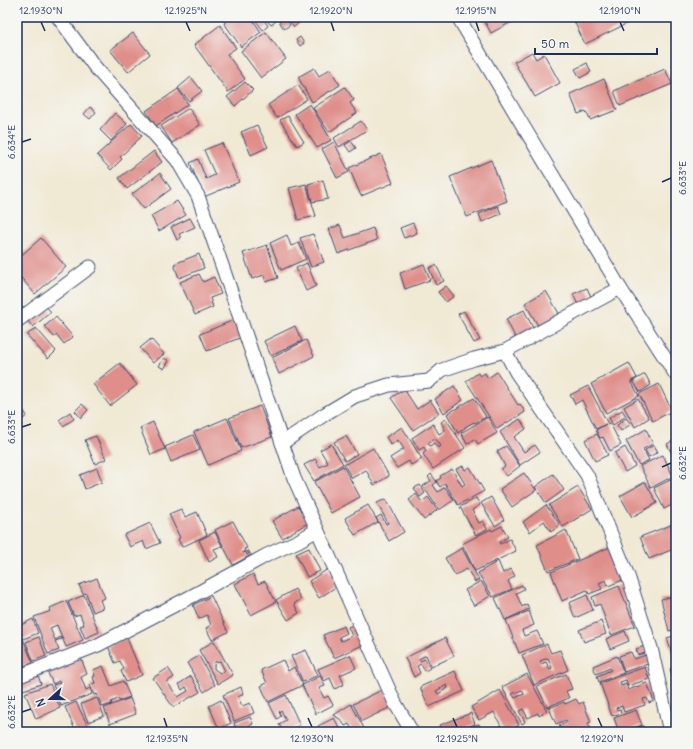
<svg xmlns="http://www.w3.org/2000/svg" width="693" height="749" font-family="Delius,sans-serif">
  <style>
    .building { fill: #df8e8a; fill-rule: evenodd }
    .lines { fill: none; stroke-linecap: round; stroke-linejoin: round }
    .minor-casing { stroke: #3b4b70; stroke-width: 15 }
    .minor { stroke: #fff; stroke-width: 13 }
    .ticks { fill: none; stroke: #1b2f5e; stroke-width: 1.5 }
    .neatline { fill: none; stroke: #1b2f5e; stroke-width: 1.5 }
    .ticks-label { font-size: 10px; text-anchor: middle; fill: #1b2f5e }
  </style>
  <rect width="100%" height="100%" fill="#f6f6f2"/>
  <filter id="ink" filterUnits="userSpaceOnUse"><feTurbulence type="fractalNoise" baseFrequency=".025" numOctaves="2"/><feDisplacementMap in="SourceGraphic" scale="8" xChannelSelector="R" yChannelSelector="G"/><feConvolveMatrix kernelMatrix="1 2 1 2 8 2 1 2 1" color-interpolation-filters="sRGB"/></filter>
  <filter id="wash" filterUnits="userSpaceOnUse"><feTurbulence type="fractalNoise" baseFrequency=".012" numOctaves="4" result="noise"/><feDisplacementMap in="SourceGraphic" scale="16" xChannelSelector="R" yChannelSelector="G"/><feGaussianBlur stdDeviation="0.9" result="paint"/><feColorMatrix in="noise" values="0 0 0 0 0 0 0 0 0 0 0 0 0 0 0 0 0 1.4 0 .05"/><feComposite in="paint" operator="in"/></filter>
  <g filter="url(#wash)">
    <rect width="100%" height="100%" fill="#f0e9d4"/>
    <g id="blocks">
      <g class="building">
        <polygon points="231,17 251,17 261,32 241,47 224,23"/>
        <polygon points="253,17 262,17 268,26 263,30"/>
        <polygon points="264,17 281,17 271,25"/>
        <polygon points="285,17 290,25 284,29 279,21"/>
        <polygon points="286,17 306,17 294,27"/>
        <polygon points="490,17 516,17 517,19 491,33 484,20"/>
        <polygon points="572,17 628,17 630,22 585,44"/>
        <polygon points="220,25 236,48 227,54 245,79 228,92 194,45"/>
        <polygon points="266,32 286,59 261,78 241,51"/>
        <polygon points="133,33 150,54 128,72 110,50"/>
        <polygon points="300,37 304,43 300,46 296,40"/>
        <polygon points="532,52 536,59 544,54 560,83 535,97 514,62"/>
        <polygon points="587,63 591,72 580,78 575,69"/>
        <polygon points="314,68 319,76 330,69 340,85 312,102 298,77"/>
        <polygon points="665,69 672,84 620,106 614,91"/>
        <polygon points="191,77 202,91 189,101 178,88"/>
        <polygon points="604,79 617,110 590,120 586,111 578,114 570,94"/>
        <polygon points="245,82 253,90 235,106 227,97"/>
        <polygon points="298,85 307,99 277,118 268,105"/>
        <polygon points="345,87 354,100 350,103 357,113 329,132 313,108"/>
        <polygon points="178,89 188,104 156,126 146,111"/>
        <polygon points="310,104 331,140 317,148 295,114"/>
        <polygon points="90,107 96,112 90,119 84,114"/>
        <polygon points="189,108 200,125 172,143 161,126"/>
        <polygon points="115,113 127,124 111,141 100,130"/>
        <polygon points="288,116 304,142 297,146 280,120"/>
        <polygon points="361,121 367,130 339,147 334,138"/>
        <polygon points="131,124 142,136 120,157 122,159 111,170 97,155"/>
        <polygon points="257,125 268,147 251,155 241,132"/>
        <polygon points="351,141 356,148 350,152 345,145"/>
        <polygon points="334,142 349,172 337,178 322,149"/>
        <polygon points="222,143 239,182 204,197 190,163 198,159 206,179 215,175 204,150"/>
        <polygon points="154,151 162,162 127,189 119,178"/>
        <polygon points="381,154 393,183 361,196 349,168"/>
        <polygon points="491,160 507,201 467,217 450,177"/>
        <polygon points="160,173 171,189 144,209 132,194"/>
        <polygon points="323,180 328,199 312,202 308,184"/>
        <polygon points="306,184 316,216 298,220 289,188"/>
        <polygon points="177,201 186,215 159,231 151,216"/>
        <polygon points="498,206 501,214 482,222 479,214"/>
        <polygon points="190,218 195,227 179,234 181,238 177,240 171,227"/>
        <polygon points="413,223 417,233 404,238 400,228"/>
        <polygon points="340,225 345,238 373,228 377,240 338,254 329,229"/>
        <polygon points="313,234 324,262 311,267 300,238"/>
        <polygon points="287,235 291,246 299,243 306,259 281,270 270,243"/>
        <polygon points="41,238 66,267 35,294 17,273 17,259"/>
        <polygon points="267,245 278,278 266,282 264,275 252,279 243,253"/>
        <polygon points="199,254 204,268 179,278 174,264"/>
        <polygon points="307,263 316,286 306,291 296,268"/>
        <polygon points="424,264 430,280 405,289 400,273"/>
        <polygon points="436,265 444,281 436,285 429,268"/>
        <polygon points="199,274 203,282 214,277 221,294 210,298 213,307 195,315 180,282"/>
        <polygon points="446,286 454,296 446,302 438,292"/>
        <polygon points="587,288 592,299 578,305 573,294"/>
        <polygon points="546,291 561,317 540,329 525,303"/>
        <polygon points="45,305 51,312 33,327 27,320"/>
        <polygon points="524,310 535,332 517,341 506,319"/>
        <polygon points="464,311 480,340 474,343 458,314"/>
        <polygon points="56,317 73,337 64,344 57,335 54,337 45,326"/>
        <polygon points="234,320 242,337 207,351 200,334"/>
        <polygon points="295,326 302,341 271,356 264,341"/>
        <polygon points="36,328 56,351 48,359 27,335"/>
        <polygon points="151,339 164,354 153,363 140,348"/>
        <polygon points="306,340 314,356 279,374 272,358"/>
        <polygon points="164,358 169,361 164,369 159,366"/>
        <polygon points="120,363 137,385 110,406 93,384"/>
        <polygon points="629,363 637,378 631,381 639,396 606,413 591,384"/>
        <polygon points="497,372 518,405 520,404 525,412 516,418 516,417 497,429 466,381 478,373 480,376 485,373 488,378"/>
        <polygon points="645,374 651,385 640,392 633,381"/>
        <polygon points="659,384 672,411 653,421 639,394"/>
        <polygon points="454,386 463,400 444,413 435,399"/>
        <polygon points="588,386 608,424 610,423 621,445 610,451 603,437 600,438 596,430 606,424 596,429 582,400 575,404 570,395"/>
        <polygon points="404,389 417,409 430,400 439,413 413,430 391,398"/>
        <polygon points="474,398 486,417 475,423 474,422 465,427 465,428 458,433 447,414"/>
        <polygon points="638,399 649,418 635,427 624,407"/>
        <polygon points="82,404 88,410 81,418 75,411"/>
        <polygon points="260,406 272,437 241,448 229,418"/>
        <polygon points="22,408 27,416 17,423 17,411"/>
        <polygon points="622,410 626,416 613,425 609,418"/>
        <polygon points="70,412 74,419 63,426 59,420"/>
        <polygon points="488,417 497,433 478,444 475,439 467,444 461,433"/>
        <polygon points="227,418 241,451 208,465 194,432"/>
        <polygon points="626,418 631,424 621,431 617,425"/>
        <path d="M446 419 465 448 433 469 423 454 426 451 424 447 419 450 412 438 433 424 439 434 445 430 441 422ZM435 438 441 446 438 448 434 443 430 446 428 443Z"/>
        <polygon points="520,419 526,429 514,437 524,452 535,445 540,452 520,465 500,432"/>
        <polygon points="153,422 165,449 151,455 140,428"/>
        <polygon points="402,427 422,459 411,465 409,461 397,468 390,458 404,449 398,440 391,445 386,437"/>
        <polygon points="646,429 653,444 643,449 649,460 639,465 626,441"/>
        <polygon points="597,434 608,455 595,461 585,440"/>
        <polygon points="193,435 200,450 171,462 165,447"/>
        <polygon points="96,436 106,459 95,464 85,440"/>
        <polygon points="346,436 357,454 345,461 334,442"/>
        <polygon points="676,439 676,452 672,454 667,444"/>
        <polygon points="331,444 343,464 314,481 304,465 315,459 320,467 328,463 320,450"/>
        <polygon points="654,445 658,452 649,457 645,450"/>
        <polygon points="506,446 520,466 507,476 501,469 505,466 497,451"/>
        <polygon points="625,447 635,466 625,472 615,453"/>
        <polygon points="373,448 389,476 374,485 366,470 352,478 344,465"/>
        <polygon points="663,455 673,476 651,488 640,466"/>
        <polygon points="343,466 360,497 331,513 314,482"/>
        <polygon points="463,466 465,470 470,467 484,491 458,505 445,483 440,487 436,481 441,478 440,476 452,469 462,486 465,484 456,469"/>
        <polygon points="97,468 102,482 85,489 80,475"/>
        <polygon points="524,473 536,490 512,507 500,489"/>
        <polygon points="431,474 437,482 433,485 438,492 445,487 454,500 439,510 423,486 431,481 428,477"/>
        <polygon points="553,474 564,490 546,503 535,487"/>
        <polygon points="676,477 676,503 664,509 654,488"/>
        <polygon points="645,482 657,503 632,517 620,496"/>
        <polygon points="420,485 425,493 420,497 414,488"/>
        <polygon points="578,487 592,509 563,527 549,505"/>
        <polygon points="416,494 422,502 428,497 437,510 424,520 409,500"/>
        <polygon points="491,497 504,520 495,526 481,503"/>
        <polygon points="476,498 480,505 472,510 479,523 483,521 487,529 476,535 460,507"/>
        <polygon points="386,499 404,532 389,541 376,518 381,515 386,524 388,523 377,503"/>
        <polygon points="368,505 378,522 355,535 345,518"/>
        <polygon points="546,505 560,525 551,532 544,521 530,532 523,522"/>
        <polygon points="298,506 308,523 282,538 272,521"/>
        <polygon points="181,509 185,517 197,512 207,535 182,547 178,539 180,538 169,514"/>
        <polygon points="233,521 247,548 244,549 245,551 243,552 243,553 246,552 247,555 249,554 247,551 248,550 251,555 233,565 215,530"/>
        <polygon points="150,523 160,543 146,549 143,541 130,547 124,535"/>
        <polygon points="676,523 676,548 649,559 640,537"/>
        <polygon points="502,526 508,537 499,542 500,544 510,539 516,551 475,571 462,544 491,529 492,531"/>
        <polygon points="566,530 578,559 548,571 537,545"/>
        <polygon points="215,532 222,546 214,549 218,557 209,562 199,540"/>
        <polygon points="610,547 623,580 608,586 606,580 599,583 602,589 589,594 587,590 562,601 551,572"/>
        <polygon points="309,548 320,571 307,577 296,554"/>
        <polygon points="462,548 479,580 475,582 467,569 455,575 445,558"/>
        <polygon points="498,561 503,573 511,569 515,576 508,581 512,589 493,597 478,573"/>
        <polygon points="328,569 339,585 319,598 309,581"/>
        <polygon points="253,574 258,584 265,581 276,602 251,615 235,584"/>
        <polygon points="97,578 105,598 100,600 103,608 93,612 86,593 83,594 79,585"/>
        <polygon points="481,581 490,596 474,606 465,590"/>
        <polygon points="522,585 524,589 516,593 522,607 527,604 529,609 505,620 495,598"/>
        <polygon points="619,586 635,626 611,635 600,604 595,606 592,597"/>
        <polygon points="295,589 301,599 294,604 299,613 288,620 276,600"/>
        <polygon points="84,595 99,632 85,638 80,626 84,625 80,614 74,616 68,602"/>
        <polygon points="587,595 593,610 575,618 569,603"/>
        <polygon points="211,596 228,632 212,640 206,628 211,625 207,615 199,619 193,605"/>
        <polygon points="671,597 676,616 676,629 669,631 661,599"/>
        <polygon points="66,601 83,640 66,647 57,625 50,628 55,640 61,637 62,639 55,641 59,650 48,654 34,617 51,611 50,608"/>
        <polygon points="529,611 534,625 522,630 524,636 537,631 543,644 519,653 506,620"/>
        <polygon points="33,619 38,633 23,639 33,663 17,668 17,627"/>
        <polygon points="601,621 606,634 584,642 579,630"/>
        <polygon points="356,624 365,644 334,658 323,635 344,626 347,633 339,637 341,641 352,636 348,627"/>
        <polygon points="625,631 629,641 610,649 606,639"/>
        <polygon points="676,635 676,664 675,664 667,638"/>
        <polygon points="39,637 46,656 33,661 26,642"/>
        <polygon points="127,638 142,675 126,682 121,671 124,669 120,661 115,663 108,646"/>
        <polygon points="445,638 454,656 431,667 426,655 419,659 420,661 425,659 430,668 425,671 421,664 417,666 420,673 414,677 405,658"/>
        <path d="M214 641 233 675 218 684 199 650ZM220 661 225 671 220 673 214 669V665L215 662Z"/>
        <path d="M547 644 551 653 560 650 568 670 534 685 522 655ZM548 658 552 668 550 669 546 662 541 664 540 661Z"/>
        <polygon points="645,646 651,663 624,672 619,656 631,652 634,659 646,655 645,653 638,655 636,649"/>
        <polygon points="306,650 318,675 303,682 291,656"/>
        <polygon points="350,655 356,668 340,675 344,684 335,689 330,678 324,681 318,669"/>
        <polygon points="199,656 215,685 204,692 187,663"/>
        <polygon points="617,656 624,673 599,682 597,676 611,670 610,668 596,674 593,666"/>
        <polygon points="81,658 87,674 81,677 86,690 90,688 92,694 61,706 53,685 60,683 59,681 53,684 47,671"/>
        <polygon points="283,660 288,671 294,667 303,685 268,702 261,686 267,683 261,670"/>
        <polygon points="103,666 111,686 123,681 130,697 119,701 118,699 111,702 112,704 102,707 97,694 94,695 90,685 95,683 93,677 95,676 93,670"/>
        <polygon points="645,667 649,679 628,686 626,680 620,682 621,686 626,684 628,690 647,683 654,701 649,703 647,698 643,699 645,705 624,712 622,706 616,708 617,710 620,709 621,713 612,716 600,683"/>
        <polygon points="676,667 676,681 674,682 670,669"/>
        <polygon points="168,668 174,677 167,682 178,697 188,691 186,687 182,690 179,684 191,676 200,692 173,707 153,678"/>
        <path d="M455 671 464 691 429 707 420 687ZM447 685 448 688 438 694 436 691Z"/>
        <path d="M527 674 547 711 539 716 538 713 528 718 523 709 519 711 525 722 522 724 502 687ZM522 690 524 694 515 698 512 694Z"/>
        <polygon points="566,674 572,689 566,691 569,698 547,707 537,686"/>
        <polygon points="38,675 41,684 20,691 17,682"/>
        <polygon points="320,676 325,686 319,688 324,698 328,696 333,705 316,714 302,685"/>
        <polygon points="50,684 60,708 36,719 25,693"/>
        <polygon points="241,687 243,694 238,697 242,706 250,703 254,713 234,721 223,695"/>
        <polygon points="384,689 393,706 362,721 353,704"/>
        <polygon points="500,690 519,725 506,732 504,732 494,712 479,720 471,707"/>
        <polygon points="286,695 300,725 286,732 283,732 279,724 286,720 281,710 279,712 281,716 277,719 269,703"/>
        <polygon points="97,698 104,716 88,722 81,704"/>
        <polygon points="130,698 136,714 110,724 104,708"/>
        <polygon points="576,699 579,704 583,702 591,722 588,723 591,729 583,732 562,732 559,725 567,722 566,720 556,724 549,708 564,702 565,704"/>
        <polygon points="221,700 231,723 219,729 209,706"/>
        <polygon points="76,702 90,730 85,732 76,732 65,707"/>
        <polygon points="351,704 366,732 353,732 349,724 345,726 341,720 334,715"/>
        <polygon points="636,710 642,725 623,732 619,732 614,718"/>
        <polygon points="471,713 475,724 454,732 443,732 440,725"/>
        <polygon points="250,717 253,724 245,728 247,730 250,729 252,732 237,732 234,723"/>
        <polygon points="334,718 342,732 321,732 318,726"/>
        <polygon points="479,724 482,732 460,732"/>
        <polygon points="643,726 646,732 629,732"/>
      </g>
    </g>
  </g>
  <g filter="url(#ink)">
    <use href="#blocks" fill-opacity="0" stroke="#3b4b70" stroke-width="1"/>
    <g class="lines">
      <defs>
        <g id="minor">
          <polyline points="58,17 95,67 177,160 198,196 236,306 294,478 395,703 412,732"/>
          <polyline points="458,17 620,288 676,375"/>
          <polyline points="17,321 90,267"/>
          <polyline points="505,351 516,372 587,475 628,576 651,648 670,732"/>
          <polyline points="282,443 325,414 355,396 389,385 429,381 442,370 474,359 505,351 620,288"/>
          <polyline points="17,677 98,645 194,595 267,555 298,541 317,530"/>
        </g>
      </defs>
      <use href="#minor" class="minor-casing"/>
      <use href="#minor" class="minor"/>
    </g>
  </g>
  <path class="ticks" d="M41 22 45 31M186 22 190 31M331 22 334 31M476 22 479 31M620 22 624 31M22 142 31 139M662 182 671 178M22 427 31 424M662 467 671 463M22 712 31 709M164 718 167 727M308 718 312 727M453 718 457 727M598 718 602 727"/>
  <rect width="693" height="749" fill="none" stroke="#f6f6f2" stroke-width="44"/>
  <g transform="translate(50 699) rotate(249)" stroke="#f6f6f2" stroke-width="3" paint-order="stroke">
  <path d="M0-3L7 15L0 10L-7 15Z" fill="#1b2f5e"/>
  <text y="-6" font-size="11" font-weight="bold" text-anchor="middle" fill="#1b2f5e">N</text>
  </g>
  <path d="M535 48v6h122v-6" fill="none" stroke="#1b2f5e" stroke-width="2"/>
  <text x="541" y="48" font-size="12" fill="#1b2f5e" stroke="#f6f6f2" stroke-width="3" paint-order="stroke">50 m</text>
  <rect x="22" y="22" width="649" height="705" class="neatline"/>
  <g class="ticks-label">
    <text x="41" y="14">12.1930°N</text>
    <text x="186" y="14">12.1925°N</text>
    <text x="331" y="14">12.1920°N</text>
    <text x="476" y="14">12.1915°N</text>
    <text x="620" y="14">12.1910°N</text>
    <text transform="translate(11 142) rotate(-90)" y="4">6.634°E</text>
    <text transform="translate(682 178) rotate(-90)" y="4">6.633°E</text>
    <text transform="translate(11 427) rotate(-90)" y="4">6.633°E</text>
    <text transform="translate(682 463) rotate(-90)" y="4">6.632°E</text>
    <text transform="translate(11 712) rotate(-90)" y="4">6.632°E</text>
    <text x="167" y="742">12.1935°N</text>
    <text x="312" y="742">12.1930°N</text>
    <text x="457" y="742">12.1925°N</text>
    <text x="602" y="742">12.1920°N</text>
  </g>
</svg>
